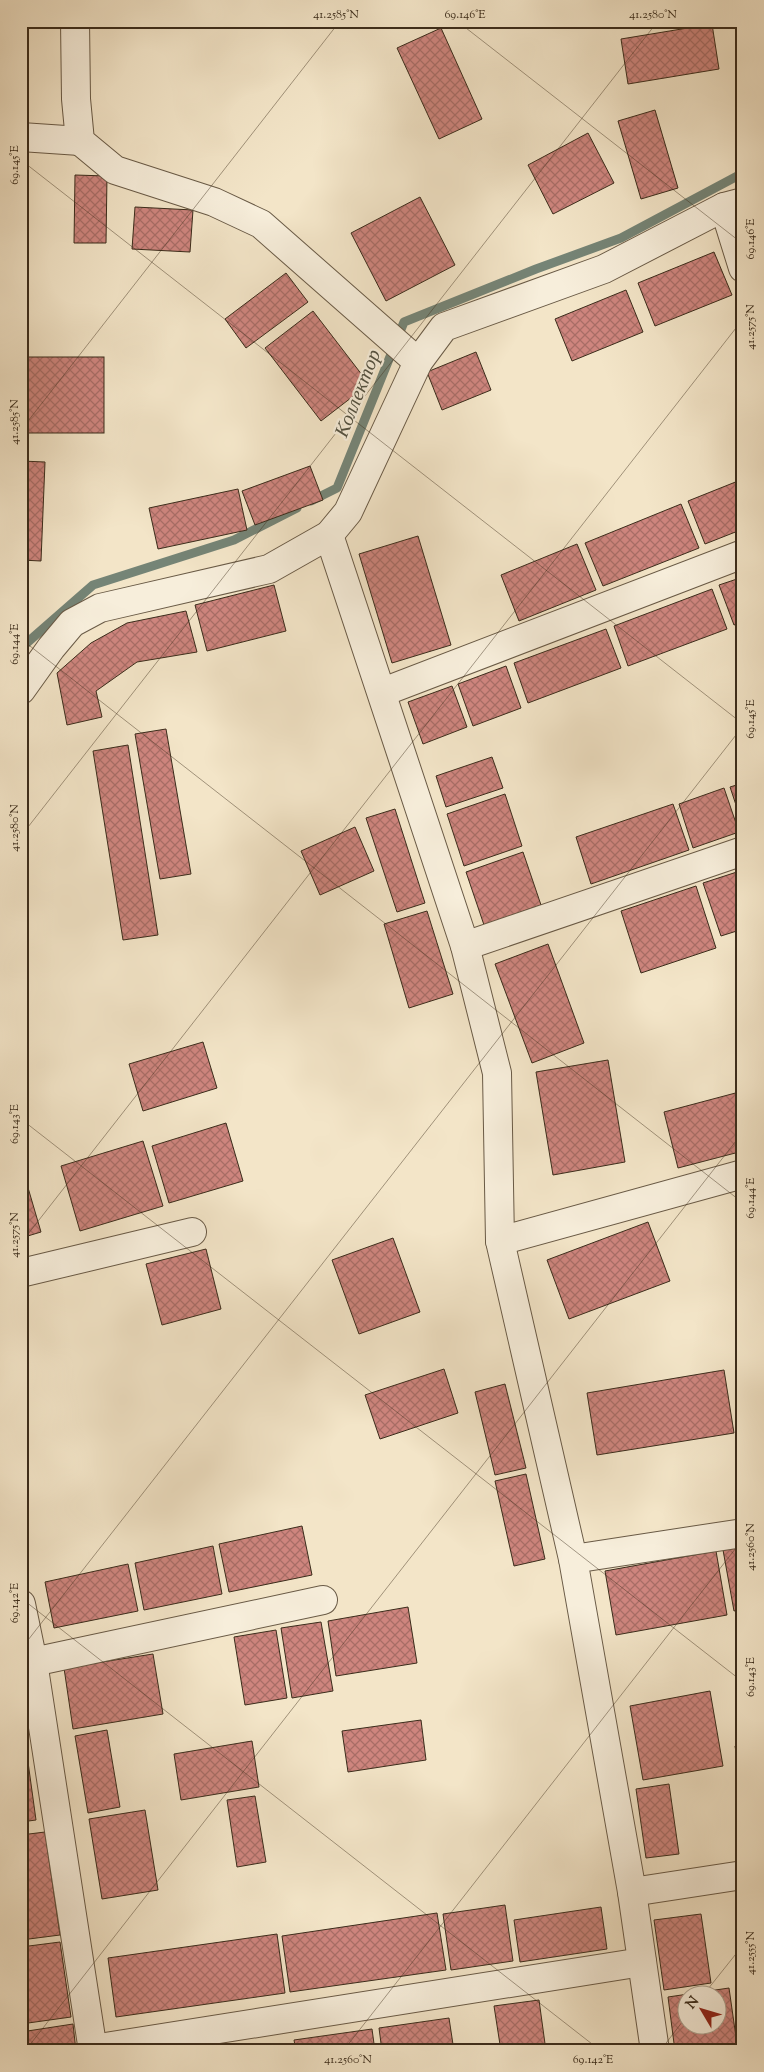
<svg xmlns="http://www.w3.org/2000/svg" width="764" height="2072" font-family="'Sorts Mill Goudy',serif">
  <style>
    .lines { fill: none; stroke-linecap: round; stroke-linejoin: round }
    .stream { stroke: #758476; stroke-width: 9 }
    .building { fill: url(#building-cross-hatch); stroke: #3b2c1b; fill-rule: evenodd }
    .minor-casing { stroke: #695a46; stroke-width: 30 }
    .minor { stroke: #f7eedb; stroke-width: 28 }
    .ticks { fill: none; stroke: #3b2c1b; stroke-width: 1; stroke-opacity: 0.45 }
    .labels { text-anchor: middle; stroke-width: 4.5; stroke-linejoin: round; paint-order: stroke }
    .water-label { font-size: 20px; font-style: italic; fill: #535141; stroke: #f7eedb }
    .neatline { fill: none; stroke: #3b2c1b; stroke-width: 2 }
    .ticks-label { font-size: 12px; text-anchor: middle; fill: #3b2c1b }
  </style>
  <defs>
    <pattern id="building-cross-hatch" width="8" height="8" patternUnits="userSpaceOnUse" patternTransform="scale(1.25)"><rect width="8" height="8" fill="#ce857e"/><path d="M0 0l8 8M0 8l8-8" fill="none" stroke="#a86d66"/></pattern>
  </defs>
  <rect width="100%" height="100%" fill="#f3e5c8"/>
  <filter id="stains"><feTurbulence type="fractalNoise" baseFrequency=".004" numOctaves="4"/><feColorMatrix values="0 0 0 0 .2 0 0 0 0 .09 0 0 0 0 .02 0 0 0 .5 -.17"/></filter>
  <radialGradient id="worn" r=".72"><stop offset=".6" stop-color="#630" stop-opacity="0"/><stop offset="1" stop-color="#630" stop-opacity=".3"/></radialGradient>
  <g class="lines">
    <g class="stream">
      <polyline points="311,501 337,488 404,322 536,269 621,238 743,173"/>
      <polyline points="21,648 93,585 234,540 297,508"/>
    </g>
  </g>
  <g class="building">
    <polygon points="712,24 719,69 628,84 621,39"/>
    <polygon points="441,28 482,119 439,139 397,48"/>
    <polygon points="655,110 678,188 641,199 618,121"/>
    <polygon points="588,133 614,183 553,214 528,165"/>
    <polygon points="75,175 107,176 106,243 74,243"/>
    <polygon points="420,197 455,265 386,301 351,233"/>
    <polygon points="135,207 193,210 190,252 132,249"/>
    <polygon points="714,252 732,295 655,326 638,283"/>
    <polygon points="286,273 308,302 246,348 225,319"/>
    <polygon points="626,290 643,332 572,361 555,319"/>
    <polygon points="313,311 369,384 321,421 265,348"/>
    <polygon points="476,352 491,390 442,410 427,372"/>
    <rect x="21" y="357" width="83" height="76"/>
    <polygon points="21,461 45,462 41,561 21,560"/>
    <polygon points="310,466 323,500 255,525 242,491"/>
    <polygon points="743,479 743,529 705,544 688,501"/>
    <polygon points="238,489 247,530 158,549 149,508"/>
    <polygon points="681,504 699,548 603,586 585,543"/>
    <polygon points="418,536 451,645 392,663 359,554"/>
    <polygon points="577,544 596,590 519,621 501,575"/>
    <polygon points="743,577 743,622 734,625 719,585"/>
    <polygon points="274,585 286,631 207,651 195,605"/>
    <polygon points="712,589 727,629 628,666 614,626"/>
    <polygon points="186,611 197,652 137,662 96,691 102,717 67,725 57,673 91,643 127,623"/>
    <polygon points="606,629 621,668 528,703 514,663"/>
    <polygon points="506,666 521,708 473,726 458,684"/>
    <polygon points="452,686 467,727 423,744 408,702"/>
    <polygon points="166,729 191,874 160,879 135,734"/>
    <polygon points="128,745 158,935 123,940 93,751"/>
    <polygon points="492,757 503,788 446,807 436,776"/>
    <polygon points="743,783 743,826 730,787"/>
    <polygon points="724,788 739,832 693,848 679,804"/>
    <polygon points="505,794 522,846 464,866 447,814"/>
    <polygon points="673,804 689,850 591,884 576,837"/>
    <polygon points="395,809 425,903 397,912 366,818"/>
    <polygon points="355,827 374,871 320,895 301,851"/>
    <polygon points="523,852 541,905 484,925 466,872"/>
    <polygon points="743,870 743,929 721,936 703,883"/>
    <polygon points="696,886 716,948 641,973 621,911"/>
    <polygon points="427,911 453,994 409,1008 384,924"/>
    <polygon points="548,944 584,1043 532,1063 495,964"/>
    <polygon points="203,1042 217,1088 143,1111 129,1064"/>
    <polygon points="608,1060 625,1162 553,1175 536,1072"/>
    <polygon points="743,1091 743,1151 678,1168 664,1112"/>
    <polygon points="226,1123 243,1181 169,1203 152,1146"/>
    <polygon points="143,1141 163,1206 80,1231 61,1166"/>
    <polygon points="24,1174 41,1232 21,1238 21,1175"/>
    <polygon points="648,1222 670,1281 569,1319 547,1260"/>
    <polygon points="393,1238 420,1312 359,1334 332,1260"/>
    <polygon points="206,1249 221,1309 162,1325 146,1264"/>
    <polygon points="444,1369 458,1413 380,1439 365,1395"/>
    <polygon points="724,1370 734,1433 597,1455 587,1393"/>
    <polygon points="505,1384 526,1468 495,1475 475,1392"/>
    <polygon points="526,1474 545,1559 514,1566 495,1481"/>
    <polygon points="302,1526 312,1575 229,1592 219,1544"/>
    <polygon points="213,1546 222,1594 144,1610 135,1563"/>
    <polygon points="743,1547 743,1609 734,1611 723,1550"/>
    <polygon points="716,1551 727,1615 616,1635 605,1571"/>
    <polygon points="128,1564 138,1611 54,1628 45,1582"/>
    <polygon points="408,1607 417,1663 336,1676 328,1621"/>
    <polygon points="321,1622 333,1691 292,1698 281,1628"/>
    <polygon points="276,1630 287,1698 245,1705 234,1637"/>
    <polygon points="153,1654 163,1714 73,1729 64,1668"/>
    <polygon points="710,1691 723,1766 643,1780 630,1706"/>
    <polygon points="21,1694 25,1721 21,1721"/>
    <polygon points="421,1720 426,1760 348,1772 342,1731"/>
    <polygon points="107,1730 120,1807 88,1813 75,1736"/>
    <polygon points="21,1733 24,1733 36,1820 21,1822"/>
    <polygon points="252,1741 259,1787 181,1800 174,1754"/>
    <polygon points="743,1745 743,1794 735,1746"/>
    <polygon points="669,1784 679,1854 646,1858 636,1789"/>
    <polygon points="255,1796 266,1862 237,1867 227,1800"/>
    <polygon points="145,1810 158,1890 102,1899 89,1819"/>
    <polygon points="45,1832 60,1935 21,1940 21,1835"/>
    <polygon points="505,1905 513,1961 451,1970 443,1914"/>
    <polygon points="601,1907 607,1949 520,1962 514,1920"/>
    <polygon points="437,1913 446,1970 290,1992 282,1936"/>
    <polygon points="701,1914 711,1983 664,1990 654,1920"/>
    <polygon points="277,1934 285,1993 116,2017 108,1958"/>
    <polygon points="60,1942 71,2017 21,2024 21,1947"/>
    <path d="M729 1988 738 2051H675L668 1997ZM686 1994H716V2024H686Z"/>
    <polygon points="539,2000 546,2051 501,2051 494,2006"/>
    <polygon points="449,2018 454,2051 382,2051 379,2028"/>
    <polygon points="73,2024 76,2051 21,2051 21,2032"/>
    <polygon points="372,2029 375,2051 296,2051 294,2040"/>
  </g>
  <g class="lines">
    <defs>
      <g id="minor">
        <polyline points="75,21 76,99 80,141 115,170 214,202 261,224 418,362"/>
        <polyline points="21,137 80,141"/>
        <polyline points="724,207 743,268"/>
        <polyline points="329,535 465,946 497,1073 500,1241 573,1559 632,1892 655,2051"/>
        <polyline points="21,690 51,648 72,623 100,608 269,569 329,535 348,512 418,362 444,327 604,269 724,207 743,202"/>
        <polyline points="383,692 743,554"/>
        <polyline points="465,946 743,851"/>
        <polyline points="500,1241 743,1174"/>
        <polyline points="21,1273 192,1232"/>
        <polyline points="573,1559 743,1533"/>
        <polyline points="21,1604 33,1662 93,2051"/>
        <polyline points="33,1662 323,1600"/>
        <polyline points="632,1892 743,1875"/>
        <polyline points="93,2049 642,1962"/>
      </g>
    </defs>
    <use href="#minor" class="minor-casing"/>
    <use href="#minor" class="minor"/>
  </g>
  <path class="ticks" d="M457 21 743 244M21 23 23 21M21 160 743 724M21 430 340 21M21 639 743 1203M21 836 658 21M21 1119 743 1682M21 1243 743 319M21 1598 601 2051M21 1649 743 726M704 1994 743 1945M25 2051 743 1132M343 2051 743 1539M660 2051 686 2017"/>
  <g class="labels">
    <g class="water-label">
      <text transform="translate(357 393) rotate(-68)" y="7">Коллектор</text>
    </g>
  </g>
  <rect width="764" height="2072" fill="none" stroke="#f3e5c8" stroke-width="55"/>
  <g transform="translate(702 2010) rotate(308)"><circle r="24" fill="#f7eedb" stroke="#aca08e"/>
  <path d="M0-4L9 19L0 12L-9 19Z" fill="#8f2418"/>
  <text y="-8" font-size="14" font-weight="bold" text-anchor="middle" fill="#3b2c1b">N</text>
  </g>
  <rect x="28" y="28" width="708" height="2016" class="neatline"/>
  <g class="ticks-label">
    <text x="336" y="18">41.2585°N</text>
    <text x="465" y="18">69.146°E</text>
    <text x="653" y="18">41.2580°N</text>
    <text transform="translate(14 165) rotate(-90)" y="4">69.145°E</text>
    <text transform="translate(750 239) rotate(-90)" y="4">69.146°E</text>
    <text transform="translate(750 327) rotate(-90)" y="4">41.2575°N</text>
    <text transform="translate(14 422) rotate(-90)" y="4">41.2585°N</text>
    <text transform="translate(14 644) rotate(-90)" y="4">69.144°E</text>
    <text transform="translate(750 719) rotate(-90)" y="4">69.145°E</text>
    <text transform="translate(14 828) rotate(-90)" y="4">41.2580°N</text>
    <text transform="translate(14 1124) rotate(-90)" y="4">69.143°E</text>
    <text transform="translate(750 1198) rotate(-90)" y="4">69.144°E</text>
    <text transform="translate(14 1235) rotate(-90)" y="4">41.2575°N</text>
    <text transform="translate(750 1547) rotate(-90)" y="4">41.2560°N</text>
    <text transform="translate(14 1603) rotate(-90)" y="4">69.142°E</text>
    <text transform="translate(750 1677) rotate(-90)" y="4">69.143°E</text>
    <text transform="translate(750 1953) rotate(-90)" y="4">41.2555°N</text>
    <text x="348" y="2063">41.2560°N</text>
    <text x="593" y="2063">69.142°E</text>
  </g>
  <rect width="100%" height="100%" filter="url(#stains)"/>
  <rect width="100%" height="100%" fill="url(#worn)"/>
</svg>
